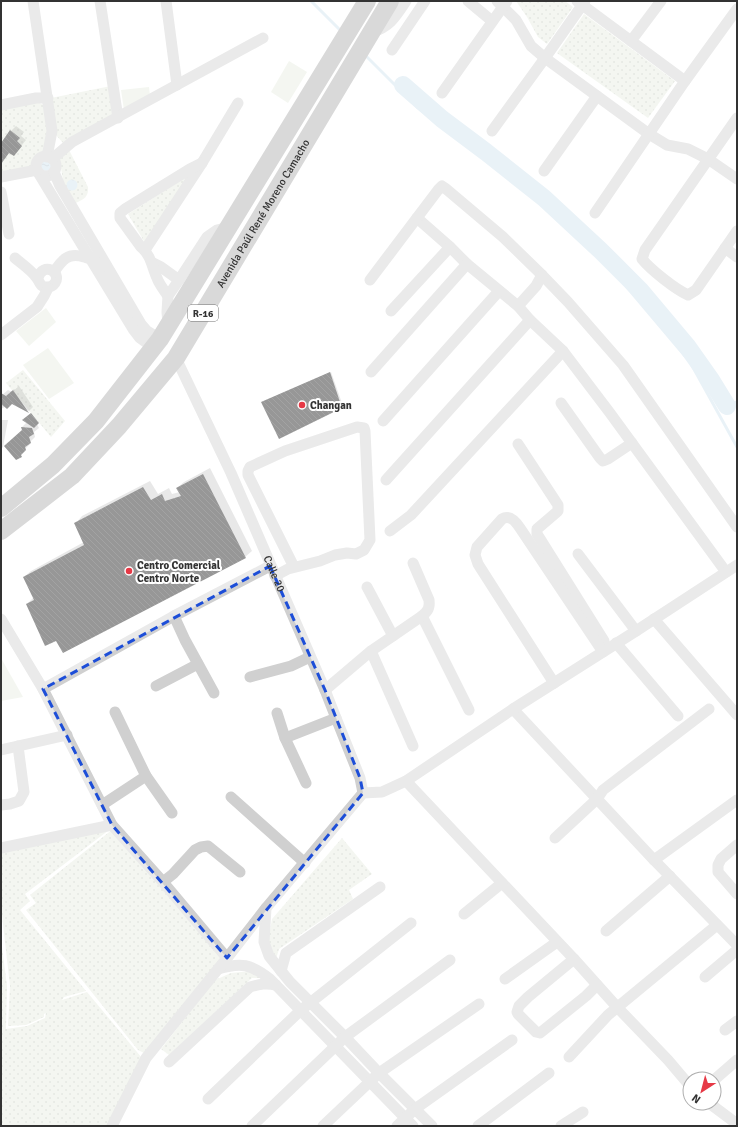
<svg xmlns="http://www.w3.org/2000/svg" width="738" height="1127" font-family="Signika,sans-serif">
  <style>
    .green { fill: #e6ecdf }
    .park { fill: url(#park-dots) }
    .water { fill: url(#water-ripples) }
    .shadow { fill: #0003 }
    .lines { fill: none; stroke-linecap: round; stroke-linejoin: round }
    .stream { stroke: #cfe2ee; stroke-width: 3 }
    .river { stroke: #cfe2ee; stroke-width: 18 }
    .building { fill: url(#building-back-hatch) }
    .minor { stroke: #d0d0d0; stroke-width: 11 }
    .primary { stroke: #ababab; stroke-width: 18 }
    .marked { fill: none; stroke: #1d4ed8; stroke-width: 3; stroke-dasharray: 8 5; stroke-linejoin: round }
    .poi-dot { fill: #e63946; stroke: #fff; stroke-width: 1.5 }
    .labels { text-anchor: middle; stroke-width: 4; stroke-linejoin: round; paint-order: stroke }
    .shield { fill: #fff; stroke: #707070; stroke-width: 1 }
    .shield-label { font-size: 10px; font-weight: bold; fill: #333 }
    .street-label { font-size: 11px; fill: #333; stroke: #fff }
    .poi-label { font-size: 11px; font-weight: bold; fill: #333; stroke: #fff; text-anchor: start }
  </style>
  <defs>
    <pattern id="park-dots" width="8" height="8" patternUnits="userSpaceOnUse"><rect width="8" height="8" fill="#e6ecdf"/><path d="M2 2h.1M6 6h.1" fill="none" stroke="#c6cbc0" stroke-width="1.8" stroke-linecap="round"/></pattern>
    <pattern id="water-ripples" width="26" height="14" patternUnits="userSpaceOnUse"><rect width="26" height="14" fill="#cfe2ee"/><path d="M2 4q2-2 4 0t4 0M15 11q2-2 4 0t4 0" fill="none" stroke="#b2c2cd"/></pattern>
    <pattern id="building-back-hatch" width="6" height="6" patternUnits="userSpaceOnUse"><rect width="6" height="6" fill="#1a1a1a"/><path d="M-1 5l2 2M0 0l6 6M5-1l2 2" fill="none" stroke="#333"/></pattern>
  </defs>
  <rect width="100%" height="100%" fill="#fff"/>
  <g class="green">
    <polygon points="289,61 307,72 288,103 271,92"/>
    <polygon points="149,87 150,96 124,110 121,90"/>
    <polygon points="46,308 56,322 29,346 16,331"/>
    <polygon points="48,348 74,383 49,399 23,365"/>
    <polygon points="1,658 23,697 1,701"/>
  </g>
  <g class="park">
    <polygon points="516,1 565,1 573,7 547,44 538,37 527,17"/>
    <polygon points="584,14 675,81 648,118 557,53"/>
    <polygon points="111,86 116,118 64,144 55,134 51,98"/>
    <path d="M36 101 47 107 50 131 45 155C38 158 35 160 35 169L1 176V107Z"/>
    <path d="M68 148 88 187C89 199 81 200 72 205L65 192 59 156Z"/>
    <polygon points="188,176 145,243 128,214"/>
    <polygon points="23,370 65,421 51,437 6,383"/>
    <polygon points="113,827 25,894 30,901 20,910 86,991 64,997 62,1000 87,992 142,1058 107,1126 1,1126 1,939 7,986 6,1029 27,1026 45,1018 46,1013 44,1014 44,1017 26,1025 8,1026 10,986 1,907 1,851"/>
    <polygon points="113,829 222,959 144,1053 138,1050 26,910 36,903 30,895"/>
    <polygon points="342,838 372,874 349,890 353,899 279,949 276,959 268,941 272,919"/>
    <polygon points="252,971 263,978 252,978 169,1055 161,1049 215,980 231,973"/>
  </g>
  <g class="water">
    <circle cx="46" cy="166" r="5"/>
    <circle cx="72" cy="185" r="5.5"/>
  </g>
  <g class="shadow">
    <polygon points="16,126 24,132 21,136 26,140 18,150 10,152 3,160 1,159 1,145 11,131"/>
    <polygon points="331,372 343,406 280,438 262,402"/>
    <polygon points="19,386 33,407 29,411 12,403 1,409 1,393 2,395 8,390 12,392"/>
    <polygon points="1,420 8,420 3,447 1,449"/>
    <polygon points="27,422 37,424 39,428 34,432 35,437 30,442 30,444 20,454 22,427"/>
    <polygon points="210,468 252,551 245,557 56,639 27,604 34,597 24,577 31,571 84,542 76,523 82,516 150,481 158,494 169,488 172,494 180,492 177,488 184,482"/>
  </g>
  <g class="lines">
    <g class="stream">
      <polyline points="311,1 341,31"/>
      <polyline points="365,55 417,107 539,201 609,266 690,362 737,447"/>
      <polyline points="727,406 737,402"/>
    </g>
    <polyline class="river" points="403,85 442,119 486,152 544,198 600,250 640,290 687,346 711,380 727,406"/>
  </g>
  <g class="building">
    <polygon points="10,130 20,138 17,141 22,146 14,156 9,153 1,164 1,143"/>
    <polygon points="330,372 342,408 279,439 261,402"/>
    <polygon points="13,390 29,413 12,404 7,409 1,404 1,393 6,396"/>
    <polygon points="31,413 39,423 34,428 22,420"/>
    <polygon points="21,427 32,428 34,434 29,437 31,443 25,447 26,450 21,455 22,457 16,460 4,446 22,430"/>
    <polygon points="203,474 246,558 63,653 56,641 45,646 26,604 34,600 23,577 84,545 74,523 143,487 151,500 162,494 165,501 181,496 176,488"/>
  </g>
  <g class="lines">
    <g class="minor">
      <polyline points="33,1 52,131 47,157"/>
      <polyline points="100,1 118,118"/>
      <polyline points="166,1 177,85"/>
      <polyline points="468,1 492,21"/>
      <polyline points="497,1 516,20 531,46 545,58 649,134 667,145 688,149 708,159 737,179"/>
      <polyline points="577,1 685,81"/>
      <path d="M372 32C390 27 396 16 406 1"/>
      <polyline points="631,41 661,1"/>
      <polyline points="392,50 425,1"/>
      <polyline points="442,93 507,1"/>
      <polyline points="1,105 36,98 48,98"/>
      <path d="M737 118 645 250 642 259C651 270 675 289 688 295L696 290 737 231"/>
      <polyline points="492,131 545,58 585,1"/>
      <circle cx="46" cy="166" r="10"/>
      <polyline points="52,159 72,142 263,38"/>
      <polyline points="544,171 597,96"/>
      <polyline points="54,172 60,186 141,324 147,331 160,339"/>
      <polyline points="39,174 133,329 140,338 154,348"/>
      <polyline points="1,177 37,170"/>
      <polyline points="1,192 9,234"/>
      <polyline points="595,213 685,81 737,9"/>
      <polyline points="417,218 450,247 467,264 518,306 530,320 563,351 610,413 726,572"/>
      <polyline points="725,248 737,257"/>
      <polyline points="145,250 202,163 238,103"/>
      <path d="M15 258C22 264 31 270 36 277 40 281 39 287 47 287 50 287 53 286 55 283 62 272 43 261 38 278"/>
      <polyline points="153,263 161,267 179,280"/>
      <path d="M54 272C62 260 68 252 84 257 88 258 89 259 94 258"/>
      <polyline points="370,280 438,190 442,186 445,188 503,237 542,275 568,302 623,365 737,527"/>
      <path d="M168 296C164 290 159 284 157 278 152 267 151 255 141 247L120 218V213L125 209 190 169 202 163"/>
      <polyline points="518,306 536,286 542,275"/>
      <polyline points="391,311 450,247"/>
      <polyline points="168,324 167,312 168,296 179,280 207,237 217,230 229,227"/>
      <polyline points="1,335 37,307 44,296 48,288"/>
      <path id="s1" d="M176 358 231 473 325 690 336 718 360 778 363 793"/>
      <polyline points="371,372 467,264"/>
      <polyline points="561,403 600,458 603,461 608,459 632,443"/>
      <polyline points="383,421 499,291"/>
      <polyline points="518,444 558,505 558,511 537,529 537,534 604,641"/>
      <polyline points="386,480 530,320"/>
      <polyline points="390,531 411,515 563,351"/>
      <polyline points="578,554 636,631"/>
      <polyline points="275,576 288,569 320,561 335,555 347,553 356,554 364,550 370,540 365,431 364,428 357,427 285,451 250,467 248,471 248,475 294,567"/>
      <polyline points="367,587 393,636"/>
      <polyline points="174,616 185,640 214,693"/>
      <polyline points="422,616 469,710"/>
      <polyline points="1,619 43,689 112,825 163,882 227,958"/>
      <polyline points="654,619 737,715"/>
      <polyline points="616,643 678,716"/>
      <polyline points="371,651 413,746"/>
      <polyline points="250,677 291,666 310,657"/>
      <path d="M554 683 478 564 475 555 477 547 502 519C510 514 516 522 520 528L603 652"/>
      <polyline points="156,686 198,664"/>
      <polyline points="43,689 174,616 270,566"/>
      <path d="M325 690 371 651 422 616C428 611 430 608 429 600L413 563"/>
      <polyline points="513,709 654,860 737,945"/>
      <polyline points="115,712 146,776 172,813"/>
      <polyline points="277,713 285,738 306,783"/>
      <polyline points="285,738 336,718"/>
      <polyline points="1,750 67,735"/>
      <polyline points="406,781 574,959 617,1007 668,1060 690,1086"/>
      <polyline points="231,797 305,863"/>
      <polyline points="1,805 10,804 19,801 24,792 18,746"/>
      <polyline points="102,805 146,776"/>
      <polyline points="555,838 597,799 603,790 709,709"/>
      <polyline points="737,845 721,859 718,865 718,872 737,894"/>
      <polyline points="1,848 112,825"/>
      <polyline points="654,860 737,800"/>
      <polyline points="163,882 173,874 195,850 201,847 208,846 240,872"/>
      <polyline points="266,908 264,942 269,956 290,982 345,1037 379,1073 432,1126"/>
      <polyline points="464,914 502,883"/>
      <polyline points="606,931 670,876"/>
      <polyline points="574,959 528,997 519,1006 517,1012 518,1014 536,1032 540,1033 586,996 597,985"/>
      <path d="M218 969C241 962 251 964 270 979L413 1126"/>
      <polyline points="281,971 286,953 380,887"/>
      <polyline points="705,977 737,950"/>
      <polyline points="505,979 557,942"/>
      <polyline points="725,1030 737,1021"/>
      <polyline points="569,1057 608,1015 717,925"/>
      <path d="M169 1062 250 987C260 984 266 983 276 985"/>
      <polyline points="714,1080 737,1060"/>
      <polyline points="208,1099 301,1010 411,923"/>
      <polyline points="709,1103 737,1124"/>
      <polyline points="112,1126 146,1058 227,958 266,908 363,793 382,792 406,781 513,709 636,631 737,565"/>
      <polyline points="252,1126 345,1037 450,960"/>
      <polyline points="323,1126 379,1073 479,1004"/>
      <polyline points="397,1126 415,1109 512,1040"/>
      <polyline points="478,1126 549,1073"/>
      <polyline points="561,1126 583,1112"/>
    </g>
    <g class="primary">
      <polyline points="1,508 53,465 96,421 160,339 367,1"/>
      <path id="s2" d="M1 531 72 476 119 426 176 358 390 1"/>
    </g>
  </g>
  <path d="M0 0H738V1127H0ZM270 566 325 690 360 778 363 793 227 958 112 825 43 689Z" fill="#fff" fill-opacity=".55" fill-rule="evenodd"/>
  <path class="marked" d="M270 566 325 690 360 778 363 793 227 958 112 825 43 689Z"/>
  <g class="poi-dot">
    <circle cx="302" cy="405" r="4"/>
    <circle cx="129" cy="571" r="4"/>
  </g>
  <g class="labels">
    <rect class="shield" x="188" y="305" width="30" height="16" rx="3"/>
    <g class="shield-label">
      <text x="203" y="317">R-16</text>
    </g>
    <g class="street-label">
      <text dy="4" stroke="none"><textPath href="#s2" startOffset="416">Avenida Paúl René Moreno Camacho</textPath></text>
      <text dy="4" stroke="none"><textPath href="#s1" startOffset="237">Calle 20</textPath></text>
    </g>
    <g class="poi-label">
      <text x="310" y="409">Changan</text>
      <text x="137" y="569">Centro Comercial<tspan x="137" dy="13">Centro Norte</tspan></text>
    </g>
  </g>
  <rect width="738" height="1127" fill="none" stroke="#333333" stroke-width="4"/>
  <g transform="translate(702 1091) rotate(216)"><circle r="19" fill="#ffffff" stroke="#adadad"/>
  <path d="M0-3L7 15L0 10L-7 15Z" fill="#e63946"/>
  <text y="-6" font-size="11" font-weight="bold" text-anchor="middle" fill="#333333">N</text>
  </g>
</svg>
